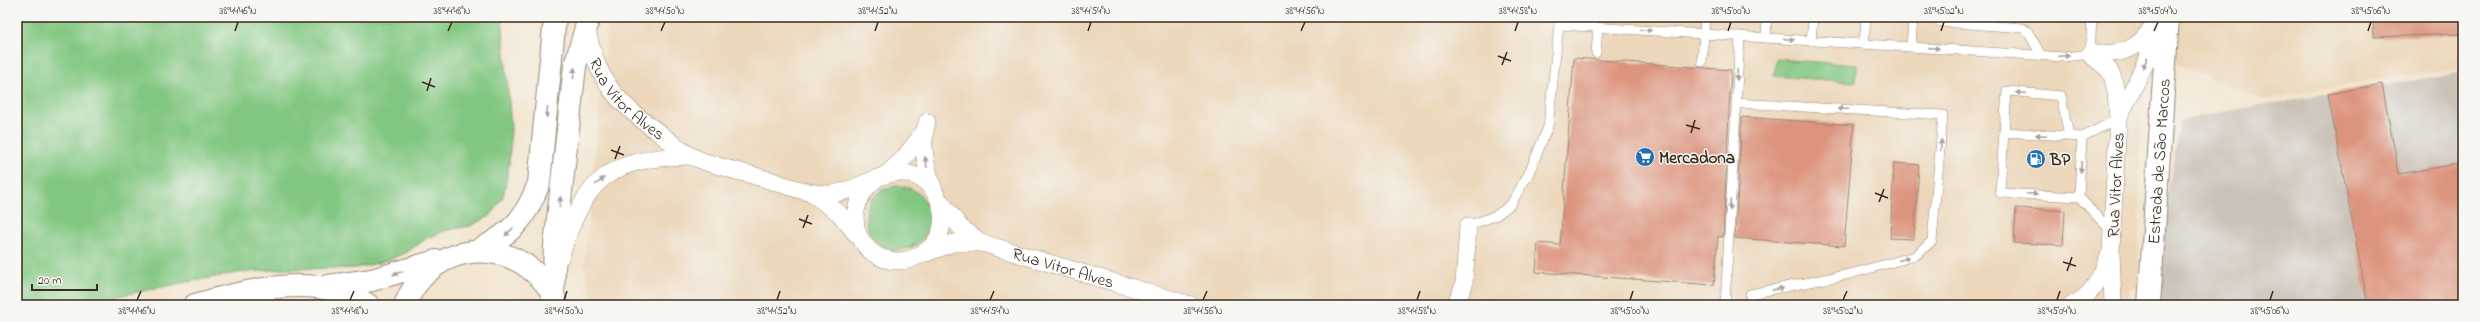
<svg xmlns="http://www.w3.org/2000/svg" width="2480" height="322" font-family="'Indie Flower',sans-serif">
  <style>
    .built { fill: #ecd7ba }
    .industrial { fill: #cbc2b8 }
    .green { fill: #82c781; stroke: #5e7850 }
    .building { fill: #dd947e }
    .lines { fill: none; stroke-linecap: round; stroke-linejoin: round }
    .service-casing { stroke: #978776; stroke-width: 10 }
    .minor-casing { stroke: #978776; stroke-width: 18 }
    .tertiary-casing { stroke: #978776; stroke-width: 24 }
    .service { stroke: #fff; stroke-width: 9 }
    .minor { stroke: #fff; stroke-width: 17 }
    .tertiary { stroke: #fff; stroke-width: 22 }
    .oneway { fill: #a79f9a }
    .ticks { fill: none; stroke: #3b2a1e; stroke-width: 1.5 }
    .labels { text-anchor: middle; stroke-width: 3; stroke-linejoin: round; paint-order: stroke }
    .street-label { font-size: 17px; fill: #3b2a1e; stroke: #f6f6f2 }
    .poi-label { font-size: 17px; font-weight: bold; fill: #3b2a1e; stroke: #f6f6f2; text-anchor: start }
    .neatline { fill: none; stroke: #3b2a1e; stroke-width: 1.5 }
    .ticks-label { font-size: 10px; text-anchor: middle; fill: #3b2a1e }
  </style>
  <rect width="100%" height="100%" fill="#f6f6f2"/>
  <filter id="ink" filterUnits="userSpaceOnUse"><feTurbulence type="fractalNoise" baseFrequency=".025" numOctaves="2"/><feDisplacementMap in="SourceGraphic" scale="8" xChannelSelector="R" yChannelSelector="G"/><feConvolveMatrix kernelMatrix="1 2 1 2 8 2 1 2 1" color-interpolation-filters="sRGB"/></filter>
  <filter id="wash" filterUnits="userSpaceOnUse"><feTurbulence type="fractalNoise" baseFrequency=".012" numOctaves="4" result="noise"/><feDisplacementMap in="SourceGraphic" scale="16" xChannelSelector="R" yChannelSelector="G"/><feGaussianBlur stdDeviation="0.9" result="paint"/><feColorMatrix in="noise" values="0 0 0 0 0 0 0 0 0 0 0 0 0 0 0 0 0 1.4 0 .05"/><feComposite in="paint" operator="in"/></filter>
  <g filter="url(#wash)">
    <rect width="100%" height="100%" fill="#f3e4cd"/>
    <polygon class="built" points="608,17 2463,17 2463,68 2383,78 2261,100 2183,66 2147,59 2140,145 2138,287 2130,287 2129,305 594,305 584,266"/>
    <polygon class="industrial" points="2463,72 2463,305 2147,305 2181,119"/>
    <g class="green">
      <polygon points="17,17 502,17 511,128 509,165 503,197 490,216 470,226 447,230 427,238 406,253 382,262 357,268 283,269 237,273 181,283 76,305 17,305"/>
      <polygon points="1776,59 1857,65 1856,82 1774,76"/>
      <circle cx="898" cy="218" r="32"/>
    </g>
    <g id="blocks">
      <g class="building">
        <polygon points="2373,17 2463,17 2463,34 2374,37"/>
        <polygon points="1574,58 1731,70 1723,237 1718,236 1714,285 1536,272 1538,243 1560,245"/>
        <polygon points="2382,84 2399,174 2463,163 2463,305 2368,305 2328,94"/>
        <polygon points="1742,117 1854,125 1844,246 1735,238"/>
        <polygon points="1894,163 1919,165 1914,239 1890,238"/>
        <polygon points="2016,208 2065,211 2063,245 2014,243"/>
      </g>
    </g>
  </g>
  <g filter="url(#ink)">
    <use href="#blocks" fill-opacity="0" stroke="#978776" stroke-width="1"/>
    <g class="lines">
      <defs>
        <g id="service">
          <polyline points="1559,17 1559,25 1911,47"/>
          <polyline points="1913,17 1911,47 2064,57 2090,54 2092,17"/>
          <polyline points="1932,17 1941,22 2023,28 2028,32 2041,55"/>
          <polyline points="1766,38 1767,17"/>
          <polyline points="1811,41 1813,17"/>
          <polyline points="1864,44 1866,17"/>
          <polyline points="1596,53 1598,27"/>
          <polyline points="1702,62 1705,17"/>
          <polyline points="1736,103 1943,115 1932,241 1915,256 1850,274 1750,294 1752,305"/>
          <polyline points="2004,132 2007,91 2061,96 2069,136"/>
          <polyline points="2079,197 2082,137"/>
          <polyline points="1468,226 1497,215 1511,204 1529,173 1548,127 1559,25"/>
          <polyline points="2112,232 2079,197 2000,193 2004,132 2082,137 2118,119"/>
          <polyline points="1725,305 1740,36"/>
        </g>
        <g id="minor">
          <path id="s1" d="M587 29C597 82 618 104 662 135 671 142 681 151 691 156 711 166 740 171 762 178 784 184 807 195 831 194 859 192 885 165 913 175 944 186 954 231 926 251 878 286 825 221 876 179"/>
          <polyline points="2090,54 2109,70 2113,78 2116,93 2118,119 2111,250 2113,305"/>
          <path d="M2090 54C2120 54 2136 53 2153 26"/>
          <polyline points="2118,119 2148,58 2156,17"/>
          <path d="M927 122C920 146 926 168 934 190"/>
          <polyline points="887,174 904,158 924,132"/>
          <polyline points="811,193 839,213 856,234"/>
          <path id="s2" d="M940 201 961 228 982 243 1190 305"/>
          <polyline points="926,253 953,243 982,243"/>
          <path d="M560 258C585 179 606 158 691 156"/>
          <polyline points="1455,305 1464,285 1468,226"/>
          <path d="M2072 305C2093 296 2101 276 2109 256"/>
        </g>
        <g id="tertiary">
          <path d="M479 250C513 232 525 220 539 183L555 17"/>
          <polyline points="328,286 372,280 436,261"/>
          <polyline points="553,296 555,245 575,66 589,17"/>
          <path d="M195 305C247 290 320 271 368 305"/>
          <path d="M405 305C425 252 489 234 533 271 542 278 551 289 555 300"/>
          <path id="s3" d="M2149 305 2168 17"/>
        </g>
      </defs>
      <use href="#service" class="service-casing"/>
      <use href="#minor" class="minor-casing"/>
      <use href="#tertiary" class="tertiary-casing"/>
      <use href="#service" class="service"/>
      <use href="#minor" class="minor"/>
      <use href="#tertiary" class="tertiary"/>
    </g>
    <defs><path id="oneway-solid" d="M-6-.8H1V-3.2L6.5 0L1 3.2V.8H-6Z"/></defs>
    <g class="oneway">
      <use href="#oneway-solid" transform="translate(1646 30) rotate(4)"/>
      <use href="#oneway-solid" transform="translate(1789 39) rotate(4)"/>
      <use href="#oneway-solid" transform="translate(1934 48) rotate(4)"/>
      <use href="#oneway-solid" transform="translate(2064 56) rotate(-1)"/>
      <use href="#oneway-solid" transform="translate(2145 63) rotate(115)"/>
      <use href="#oneway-solid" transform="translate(574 73) rotate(-84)"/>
      <use href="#oneway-solid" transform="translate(1737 75) rotate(93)"/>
      <use href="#oneway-solid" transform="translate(2021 93) rotate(-175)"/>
      <use href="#oneway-solid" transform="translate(1843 109) rotate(-177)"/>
      <use href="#oneway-solid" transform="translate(547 112) rotate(96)"/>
      <use href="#oneway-solid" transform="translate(2041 135) rotate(-177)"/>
      <use href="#oneway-solid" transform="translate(1941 145) rotate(-86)"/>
      <use href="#oneway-solid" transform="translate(926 162) rotate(-101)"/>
      <use href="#oneway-solid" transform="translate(2081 167) rotate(93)"/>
      <use href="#oneway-solid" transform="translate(600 181) rotate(-39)"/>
      <use href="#oneway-solid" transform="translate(2032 194) rotate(3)"/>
      <use href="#oneway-solid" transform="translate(560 202) rotate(-84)"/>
      <use href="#oneway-solid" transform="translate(1730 205) rotate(93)"/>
      <use href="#oneway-solid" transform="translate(509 232) rotate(136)"/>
      <use href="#oneway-solid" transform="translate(1904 259) rotate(-15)"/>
      <use href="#oneway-solid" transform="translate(398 273) rotate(162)"/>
      <use href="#oneway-solid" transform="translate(1778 289) rotate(-11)"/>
    </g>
  </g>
  <path class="ticks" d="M235 31 238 22M448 31 452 22M661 31 665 22M875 31 878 22M1088 31 1091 22M1301 31 1305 22M1515 31 1518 22M1728 31 1731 22M1941 31 1944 22M2154 31 2158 22M2368 31 2371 22M1498 56 1511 61M1502 65 1507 52M422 82 435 87M427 91 431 78M1686 125 1700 129M1691 133 1695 120M611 150 624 155M615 159 620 146M1875 193 1888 198M1879 202 1884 189M799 219 812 224M803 228 808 215M2063 262 2076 266M2067 271 2072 257M137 300 141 291M350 300 354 291M564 300 567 291M777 300 780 291M990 300 994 291M1203 300 1207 291M1417 300 1420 291M1630 300 1633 291M1843 300 1847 291M2057 300 2060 291M2270 300 2273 291"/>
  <defs>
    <symbol id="supermarket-disc" viewBox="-11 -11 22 22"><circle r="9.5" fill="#1f6fb2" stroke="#f6f6f2"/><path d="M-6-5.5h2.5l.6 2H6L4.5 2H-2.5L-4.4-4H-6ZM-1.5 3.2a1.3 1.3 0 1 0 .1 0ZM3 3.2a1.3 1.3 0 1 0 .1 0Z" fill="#fff"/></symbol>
    <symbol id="fuel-disc" viewBox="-11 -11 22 22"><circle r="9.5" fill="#1f6fb2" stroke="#f6f6f2"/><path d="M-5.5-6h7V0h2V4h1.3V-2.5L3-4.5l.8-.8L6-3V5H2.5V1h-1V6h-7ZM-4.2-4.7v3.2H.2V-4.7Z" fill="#fff"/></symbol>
  </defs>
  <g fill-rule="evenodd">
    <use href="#supermarket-disc" x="1634" y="146" width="22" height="22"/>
    <use href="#fuel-disc" x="2025" y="148" width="22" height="22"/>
  </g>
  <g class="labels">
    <g class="street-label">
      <text dy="6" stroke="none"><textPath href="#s1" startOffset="83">Rua Vitor Alves</textPath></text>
      <text dy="6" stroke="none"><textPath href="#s3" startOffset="144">Estrada de São Marcos</textPath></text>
      <text transform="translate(2115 185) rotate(-87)" y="6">Rua Vitor Alves</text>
      <text dy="6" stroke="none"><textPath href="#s2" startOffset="145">Rua Vitor Alves</textPath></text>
    </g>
    <g class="poi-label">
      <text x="1659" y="163">Mercadona</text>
      <text x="2050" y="165">BP</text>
    </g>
  </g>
  <rect width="2480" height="322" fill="none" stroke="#f6f6f2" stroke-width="44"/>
  <path d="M32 284v6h65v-6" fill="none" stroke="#3b2a1e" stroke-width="2"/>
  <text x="38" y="284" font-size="12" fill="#3b2a1e" stroke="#f6f6f2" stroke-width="3" paint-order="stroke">20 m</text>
  <rect x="22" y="22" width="2436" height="278" class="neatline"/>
  <g class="ticks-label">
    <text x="238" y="14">38°44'46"N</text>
    <text x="452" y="14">38°44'48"N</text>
    <text x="665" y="14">38°44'50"N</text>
    <text x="878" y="14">38°44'52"N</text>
    <text x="1091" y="14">38°44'54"N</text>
    <text x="1305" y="14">38°44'56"N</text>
    <text x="1518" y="14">38°44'58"N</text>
    <text x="1731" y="14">38°45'00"N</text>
    <text x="1944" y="14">38°45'02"N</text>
    <text x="2158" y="14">38°45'04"N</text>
    <text x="2371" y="14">38°45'06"N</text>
    <text x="137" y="314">38°44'46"N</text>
    <text x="350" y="314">38°44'48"N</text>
    <text x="564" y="314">38°44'50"N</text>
    <text x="777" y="314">38°44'52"N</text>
    <text x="990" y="314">38°44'54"N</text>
    <text x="1203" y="314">38°44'56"N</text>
    <text x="1417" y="314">38°44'58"N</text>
    <text x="1630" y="314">38°45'00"N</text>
    <text x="1843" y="314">38°45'02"N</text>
    <text x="2057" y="314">38°45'04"N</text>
    <text x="2270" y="314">38°45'06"N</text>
  </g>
</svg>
